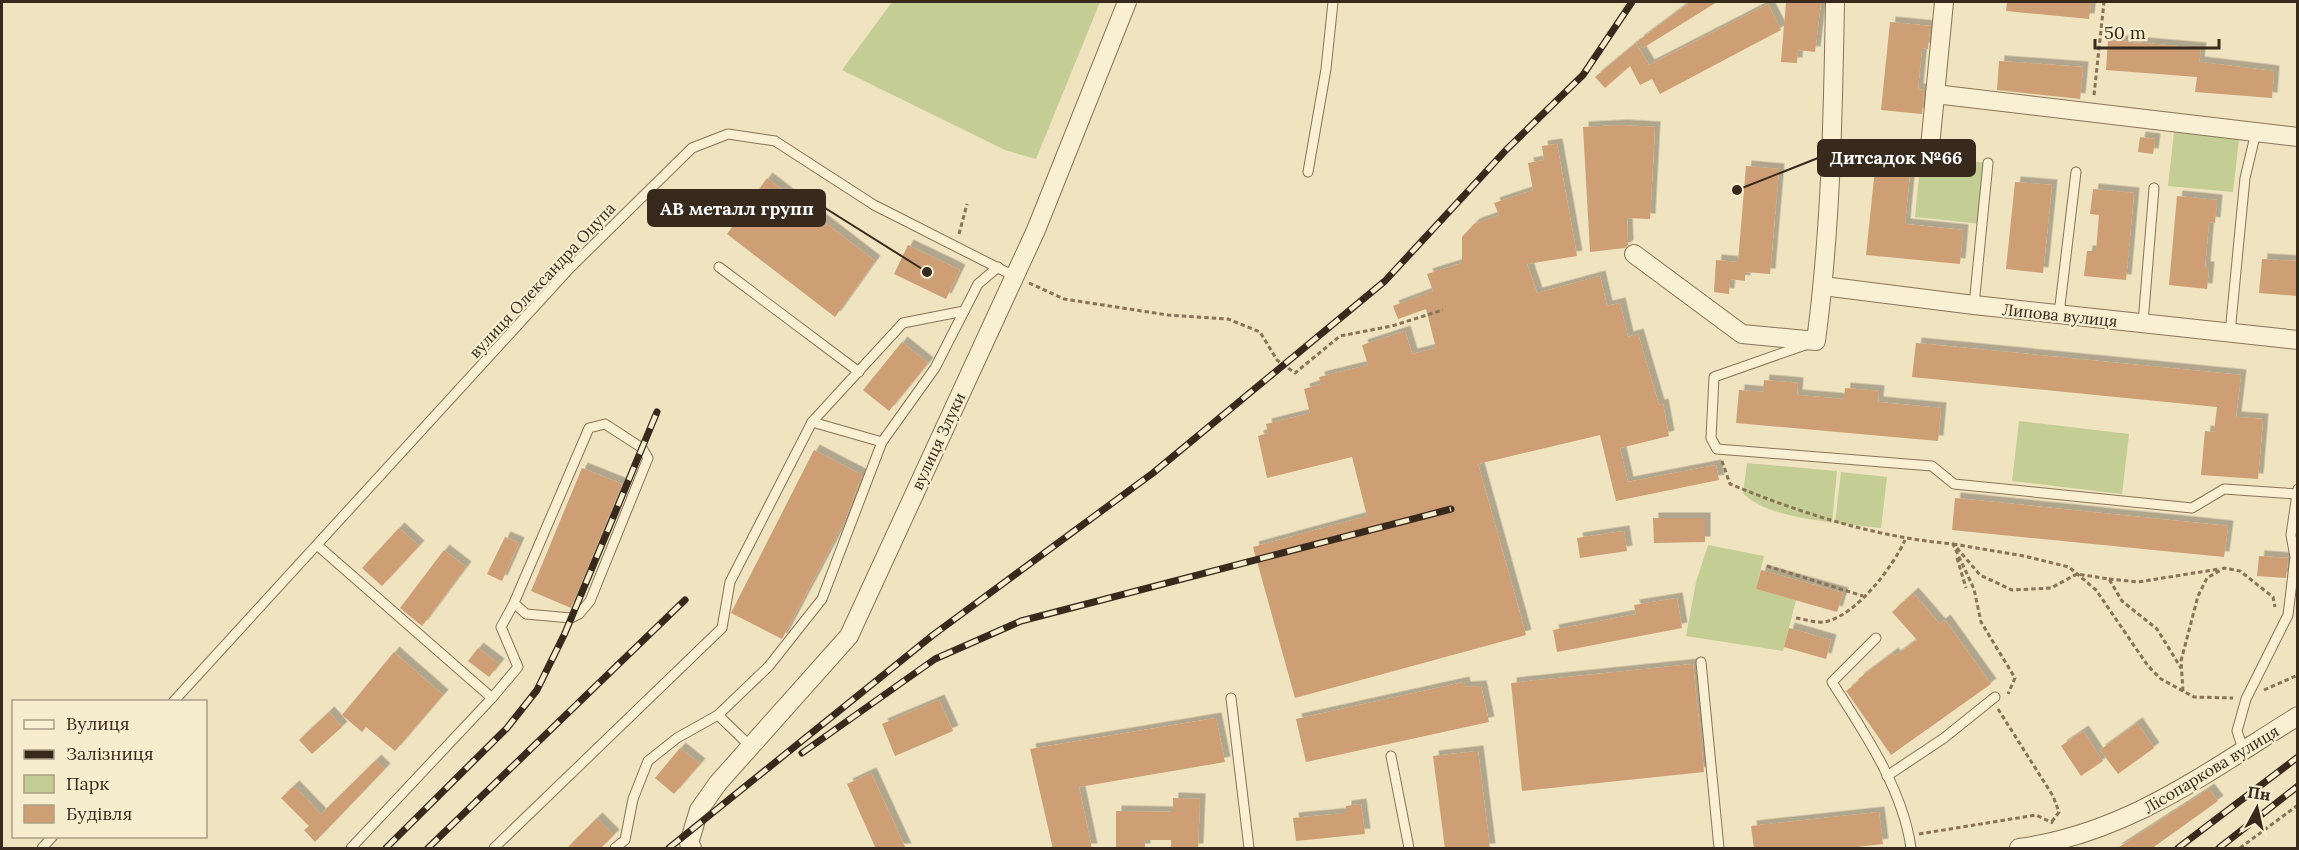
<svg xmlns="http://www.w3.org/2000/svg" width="2299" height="850" font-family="Lora,serif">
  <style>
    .green { fill: #c4cd93 }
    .building { fill: #ce9e74; filter: url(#shadow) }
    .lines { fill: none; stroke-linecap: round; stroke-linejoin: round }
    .service-casing { stroke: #887357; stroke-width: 11 }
    .minor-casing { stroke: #887357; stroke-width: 20 }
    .path { stroke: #887357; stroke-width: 3; stroke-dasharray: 4.5 3; stroke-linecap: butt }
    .service { stroke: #f9f0d3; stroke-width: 9 }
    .minor { stroke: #f9f0d3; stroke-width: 18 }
    .rail-casing { stroke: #372a1c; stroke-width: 7 }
    .rail { stroke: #f6edcf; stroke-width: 4.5; stroke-dasharray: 14; stroke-linecap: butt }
    .labels { text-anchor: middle; stroke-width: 4.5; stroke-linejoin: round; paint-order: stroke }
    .street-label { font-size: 16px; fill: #372a1c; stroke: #f6edcf }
    .leader { fill: none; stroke: #372a1c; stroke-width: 2 }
    .callout-dot { fill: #372a1c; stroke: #f6edcf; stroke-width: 2 }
    .callout { fill: #372a1c; stroke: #372a1c; stroke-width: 2 }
    .callout-label { font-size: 18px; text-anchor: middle; font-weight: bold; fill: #fff }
  </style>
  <defs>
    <filter id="shadow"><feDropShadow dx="5.5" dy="-5.5" stdDeviation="0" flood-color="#0004"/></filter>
  </defs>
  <rect width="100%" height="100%" fill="#efe3c0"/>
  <g class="green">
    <polygon points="892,2 1100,2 1036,159 1005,150 842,70"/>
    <polygon points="2174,132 2239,139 2233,192 2168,186"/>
    <polygon points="1921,156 1988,163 1982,224 1915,217"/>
    <polygon points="2019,421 2129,434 2122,494 2012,481"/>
    <path d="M1747 463 1837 471 1832 523C1805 518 1763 514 1743 493Z"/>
    <polygon points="1841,472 1887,477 1881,528 1835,523"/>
    <polygon points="1708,545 1764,556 1756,589 1796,600 1783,651 1686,636 1696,582"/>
  </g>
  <g class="building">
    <polygon points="1690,2 1717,2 1643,48 1638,41"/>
    <polygon points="1786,2 1821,2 1815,52 1798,50 1797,63 1781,62"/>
    <polygon points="2007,2 2091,2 2089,19 2006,11"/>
    <polygon points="1768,4 1781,30 1660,94 1652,79 1640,85 1630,66 1605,88 1595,77 1636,43 1649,65"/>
    <polygon points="1890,22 1930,26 1928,49 1922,48 1918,89 1924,90 1922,114 1881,110"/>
    <polygon points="2108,40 2201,48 2199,62 2274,71 2272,98 2195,92 2197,77 2106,70"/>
    <polygon points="1999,61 2083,67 2080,99 1997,90"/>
    <polygon points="1622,125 1655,127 1650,219 1627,218 1628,245 1625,248 1590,252 1583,127"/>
    <polygon points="2140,137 2155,139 2153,154 2138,152"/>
    <polygon points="1557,144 1577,256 1527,264 1537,293 1600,276 1607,306 1620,303 1628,337 1638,334 1659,405 1663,404 1669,436 1620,448 1628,482 1716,465 1719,480 1616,501 1600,435 1478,464 1526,635 1295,698 1253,547 1367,516 1352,457 1267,478 1258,436 1268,433 1266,424 1310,413 1304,389 1321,384 1319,377 1368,365 1362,345 1405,331 1412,354 1436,348 1426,309 1398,319 1393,306 1433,291 1427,274 1462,263 1462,237 1474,224 1499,215 1494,203 1533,190 1528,163 1544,160 1542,146"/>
    <polygon points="1746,166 1779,169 1770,274 1745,272 1745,281 1730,279 1729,294 1714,292 1716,260 1738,262"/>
    <polygon points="1875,169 1910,172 1905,224 1963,230 1960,264 1866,255"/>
    <polygon points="767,178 875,261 835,317 727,234"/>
    <polygon points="2015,182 2052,185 2043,273 2006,269"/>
    <polygon points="2093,189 2134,193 2126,280 2084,276 2087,251 2096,251 2099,215 2090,214"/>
    <polygon points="2177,196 2217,200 2215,223 2209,222 2205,267 2209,267 2207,289 2169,285"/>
    <polygon points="908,245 960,270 946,299 894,274"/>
    <polygon points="2262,259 2298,261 2298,296 2259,293"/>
    <polygon points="902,342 928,363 889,411 863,390"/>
    <polygon points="1916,343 2241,375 2236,417 2263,419 2258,479 2201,475 2205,431 2214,432 2217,407 1912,377"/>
    <polygon points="1764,380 1798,383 1797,395 1844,399 1845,388 1879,391 1878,402 1941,408 1938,441 1736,423 1739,390 1763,392"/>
    <polygon points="814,450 862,475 845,520 782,639 731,613"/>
    <polygon points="582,468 622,484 571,608 531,591"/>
    <polygon points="1955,498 2228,526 2224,557 1952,530"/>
    <polygon points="1653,518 1705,518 1705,542 1654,543"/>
    <polygon points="399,528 419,546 382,586 362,568"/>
    <polygon points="1624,531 1627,551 1580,558 1577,538"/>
    <polygon points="505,537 519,543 502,581 487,574"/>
    <polygon points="444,550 466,567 422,626 400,608"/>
    <polygon points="2259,556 2288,558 2286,578 2257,576"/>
    <polygon points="1761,570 1843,593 1837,612 1756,589"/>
    <polygon points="1913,593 1940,624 1945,620 1991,684 1891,755 1846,691 1859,681 1858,679 1893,653 1895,656 1917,640 1892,612"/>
    <polygon points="1677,598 1682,628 1557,652 1553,630 1636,614 1634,605"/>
    <polygon points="1789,628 1831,640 1826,659 1784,647"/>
    <polygon points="478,648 499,664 489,677 468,661"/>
    <polygon points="394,652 443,695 395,751 366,727 362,732 342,715"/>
    <polygon points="1693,664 1704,772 1522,791 1511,683"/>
    <polygon points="1464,682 1465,687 1481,686 1489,722 1306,762 1296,719"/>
    <polygon points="939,700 953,731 895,756 882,724"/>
    <polygon points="329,712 342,727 312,754 299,740"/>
    <polygon points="1216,718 1225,762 1079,787 1092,849 1053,849 1030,749"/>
    <polygon points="2137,723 2154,748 2118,774 2100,750"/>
    <polygon points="2083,731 2103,761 2081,776 2061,746"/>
    <polygon points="680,748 700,764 674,794 655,778"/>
    <polygon points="1478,751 1490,849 1445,849 1433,756"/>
    <polygon points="376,760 385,769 315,842 304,830 309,826 281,798 294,786 321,814"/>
    <polygon points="871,773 906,849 876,849 847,784"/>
    <polygon points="2209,789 2218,801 2151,849 2116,849"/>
    <polygon points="1173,798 1200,799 1198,849 1171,849 1171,840 1145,840 1145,849 1116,849 1116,811 1173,812"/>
    <polygon points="1361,804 1365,834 1296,841 1293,818 1346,813 1346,806"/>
    <polygon points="1879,812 1883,844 1840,849 1754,849 1751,826"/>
    <polygon points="597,818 614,835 600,849 566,849"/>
  </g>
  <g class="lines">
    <defs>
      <g id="service">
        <polyline points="1308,172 1326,69 1333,2"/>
        <polyline points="719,267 859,372"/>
        <polyline points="1974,305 1988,163"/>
        <polyline points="2059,314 2076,172"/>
        <polyline points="2143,323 2154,188"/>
        <polyline points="2230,333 2245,178 2256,132"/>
        <polyline points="1808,344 1714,377 1711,438 1717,449 1932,466 1954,484 2192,508 2224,489 2297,494 2298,489"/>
        <polyline points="812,422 882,442"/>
        <polyline points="317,545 492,698 351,848"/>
        <path d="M1876 638 1832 682C1864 732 1903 789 1911 848"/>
        <polyline points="1701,662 1719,848"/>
        <polyline points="492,698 518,667 501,627 514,603 589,428 605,424 642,448 648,458 590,601 579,614 571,618 526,614 514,603"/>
        <polyline points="1231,698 1249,848"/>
        <polyline points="173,702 570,268 692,148 728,134 775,141 874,205 1014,276"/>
        <polyline points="718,715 749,745"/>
        <polyline points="2243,749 2237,731 2246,699 2288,615 2295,557 2291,535 2297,494"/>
        <polyline points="1391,756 1409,848"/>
        <polyline points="1887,776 1944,738 1995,697"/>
        <polyline points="42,848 53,836"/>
        <polyline points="494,848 722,628 730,582 812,422 903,323 964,311"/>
        <polyline points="615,848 625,840 633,799 648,761 677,738 718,715 769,666 822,599 882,442 935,368 978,284 998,267"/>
      </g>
      <g id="minor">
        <polyline points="1935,94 2298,137"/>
        <polyline points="1832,149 1929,157 1944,2"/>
        <path d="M1634 254 1742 334 1816 341C1831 228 1833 115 1835 2"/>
        <polyline points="1823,286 1974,305 2298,340"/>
        <polyline points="692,848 689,843 699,810 718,783 849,636 1036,230 1127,2"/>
        <path d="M2019 848C2128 833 2207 772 2298 716"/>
      </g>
    </defs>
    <use href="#service" class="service-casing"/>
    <use href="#minor" class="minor-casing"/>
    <g class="path">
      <polyline points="2094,95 2104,2"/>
      <polyline points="959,234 967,204"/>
      <polyline points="1029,283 1064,299 1168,315 1228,319 1260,332 1277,360 1295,373 1340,336 1392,326 1443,310"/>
      <path d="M1722 461 1730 484C1803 514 1875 537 1953 544L1974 589 1981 622 2015 678 2008 694"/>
      <polyline points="1953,544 2024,556 2069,567 2096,590 2148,666 2161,679 2194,697 2233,698"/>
      <polyline points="1957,548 1980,575 2012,590 2051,588 2077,574 2109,579 2122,601 2157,629 2181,668"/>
      <polyline points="1957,558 1966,588"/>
      <polyline points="1767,566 1863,596"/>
      <polyline points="2109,579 2138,582 2219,569"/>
      <path d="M1796 618C1804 619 1815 623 1824 622 1855 617 1893 567 1905 540"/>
      <polyline points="2264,690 2298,675"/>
      <polyline points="2183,691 2181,661 2198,596 2207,578 2224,568 2240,571 2273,597 2275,607"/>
      <polyline points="1998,709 2053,796 2059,812 2050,824"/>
      <polyline points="1919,834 2036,815 2053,823"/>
      <polyline points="2240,848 2298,805"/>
    </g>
    <use href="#service" class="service"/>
    <use href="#minor" class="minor"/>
    <defs>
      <g id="rail">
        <polyline points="802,753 935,659 1021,621 1451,509"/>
        <polyline points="386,848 507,728 537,690 565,633 657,412"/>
        <polyline points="428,848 685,600"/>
        <polyline points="669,848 933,635 1153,473 1385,281 1506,150 1583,75 1632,2"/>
        <polyline points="2178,848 2298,757"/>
        <polyline points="2219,848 2298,786"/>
      </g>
    </defs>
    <use href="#rail" class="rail-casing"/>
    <use href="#rail" class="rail"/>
  </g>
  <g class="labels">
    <g class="street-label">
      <text transform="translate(542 280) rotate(-47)" y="6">вулиця Олександра Оцупа</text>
      <text transform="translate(2060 315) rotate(6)" y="6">Липова вулиця</text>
      <text transform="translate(938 441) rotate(-65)" y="6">вулиця Злуки</text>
      <text transform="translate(2211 769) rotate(-31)" y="6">Лісопаркова вулиця</text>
    </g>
  </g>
  <path class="leader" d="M1737 190L1818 158M927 272L825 208"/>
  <g class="callout-dot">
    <circle cx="1737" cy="190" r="6"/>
    <circle cx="927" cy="272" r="6"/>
  </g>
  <g class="callout">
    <rect x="1818" y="140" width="157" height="36" rx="6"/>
    <rect x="648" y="190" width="177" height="36" rx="6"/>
  </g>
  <g class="callout-label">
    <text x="1896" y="164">Дитсадок №66</text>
    <text x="737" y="215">АВ металл групп</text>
  </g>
  <rect width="2299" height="850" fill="none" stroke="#372a1c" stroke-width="6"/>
  <rect x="12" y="700" width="195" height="138" fill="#f6edcf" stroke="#aa9f87" stroke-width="1.5"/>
  <rect x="24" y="720" width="30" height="9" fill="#f9f0d3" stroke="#aa9f87" stroke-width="1.5"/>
  <text x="66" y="730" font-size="18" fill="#372a1c">Вулиця</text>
  <rect x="24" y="750" width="30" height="9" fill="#372a1c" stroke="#aa9f87" stroke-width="1.5"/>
  <text x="66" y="760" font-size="18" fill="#372a1c">Залізниця</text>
  <rect x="24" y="775" width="30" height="18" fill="#c4cd93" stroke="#aa9f87" stroke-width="1.5"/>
  <text x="66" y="790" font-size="18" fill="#372a1c">Парк</text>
  <rect x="24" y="805" width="30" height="18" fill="#ce9e74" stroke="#aa9f87" stroke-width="1.5"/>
  <text x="66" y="820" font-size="18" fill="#372a1c">Будівля</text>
  <g transform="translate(2257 808) rotate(8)" stroke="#f6edcf" stroke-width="4.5" paint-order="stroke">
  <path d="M0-4.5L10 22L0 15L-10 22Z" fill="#372a1c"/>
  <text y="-9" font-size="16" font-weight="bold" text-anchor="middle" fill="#372a1c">Пн</text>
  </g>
  <path d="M2095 39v9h124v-9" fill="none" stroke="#372a1c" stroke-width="3"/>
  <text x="2104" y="39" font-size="18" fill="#372a1c" stroke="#f6edcf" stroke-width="4.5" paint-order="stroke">50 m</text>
</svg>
